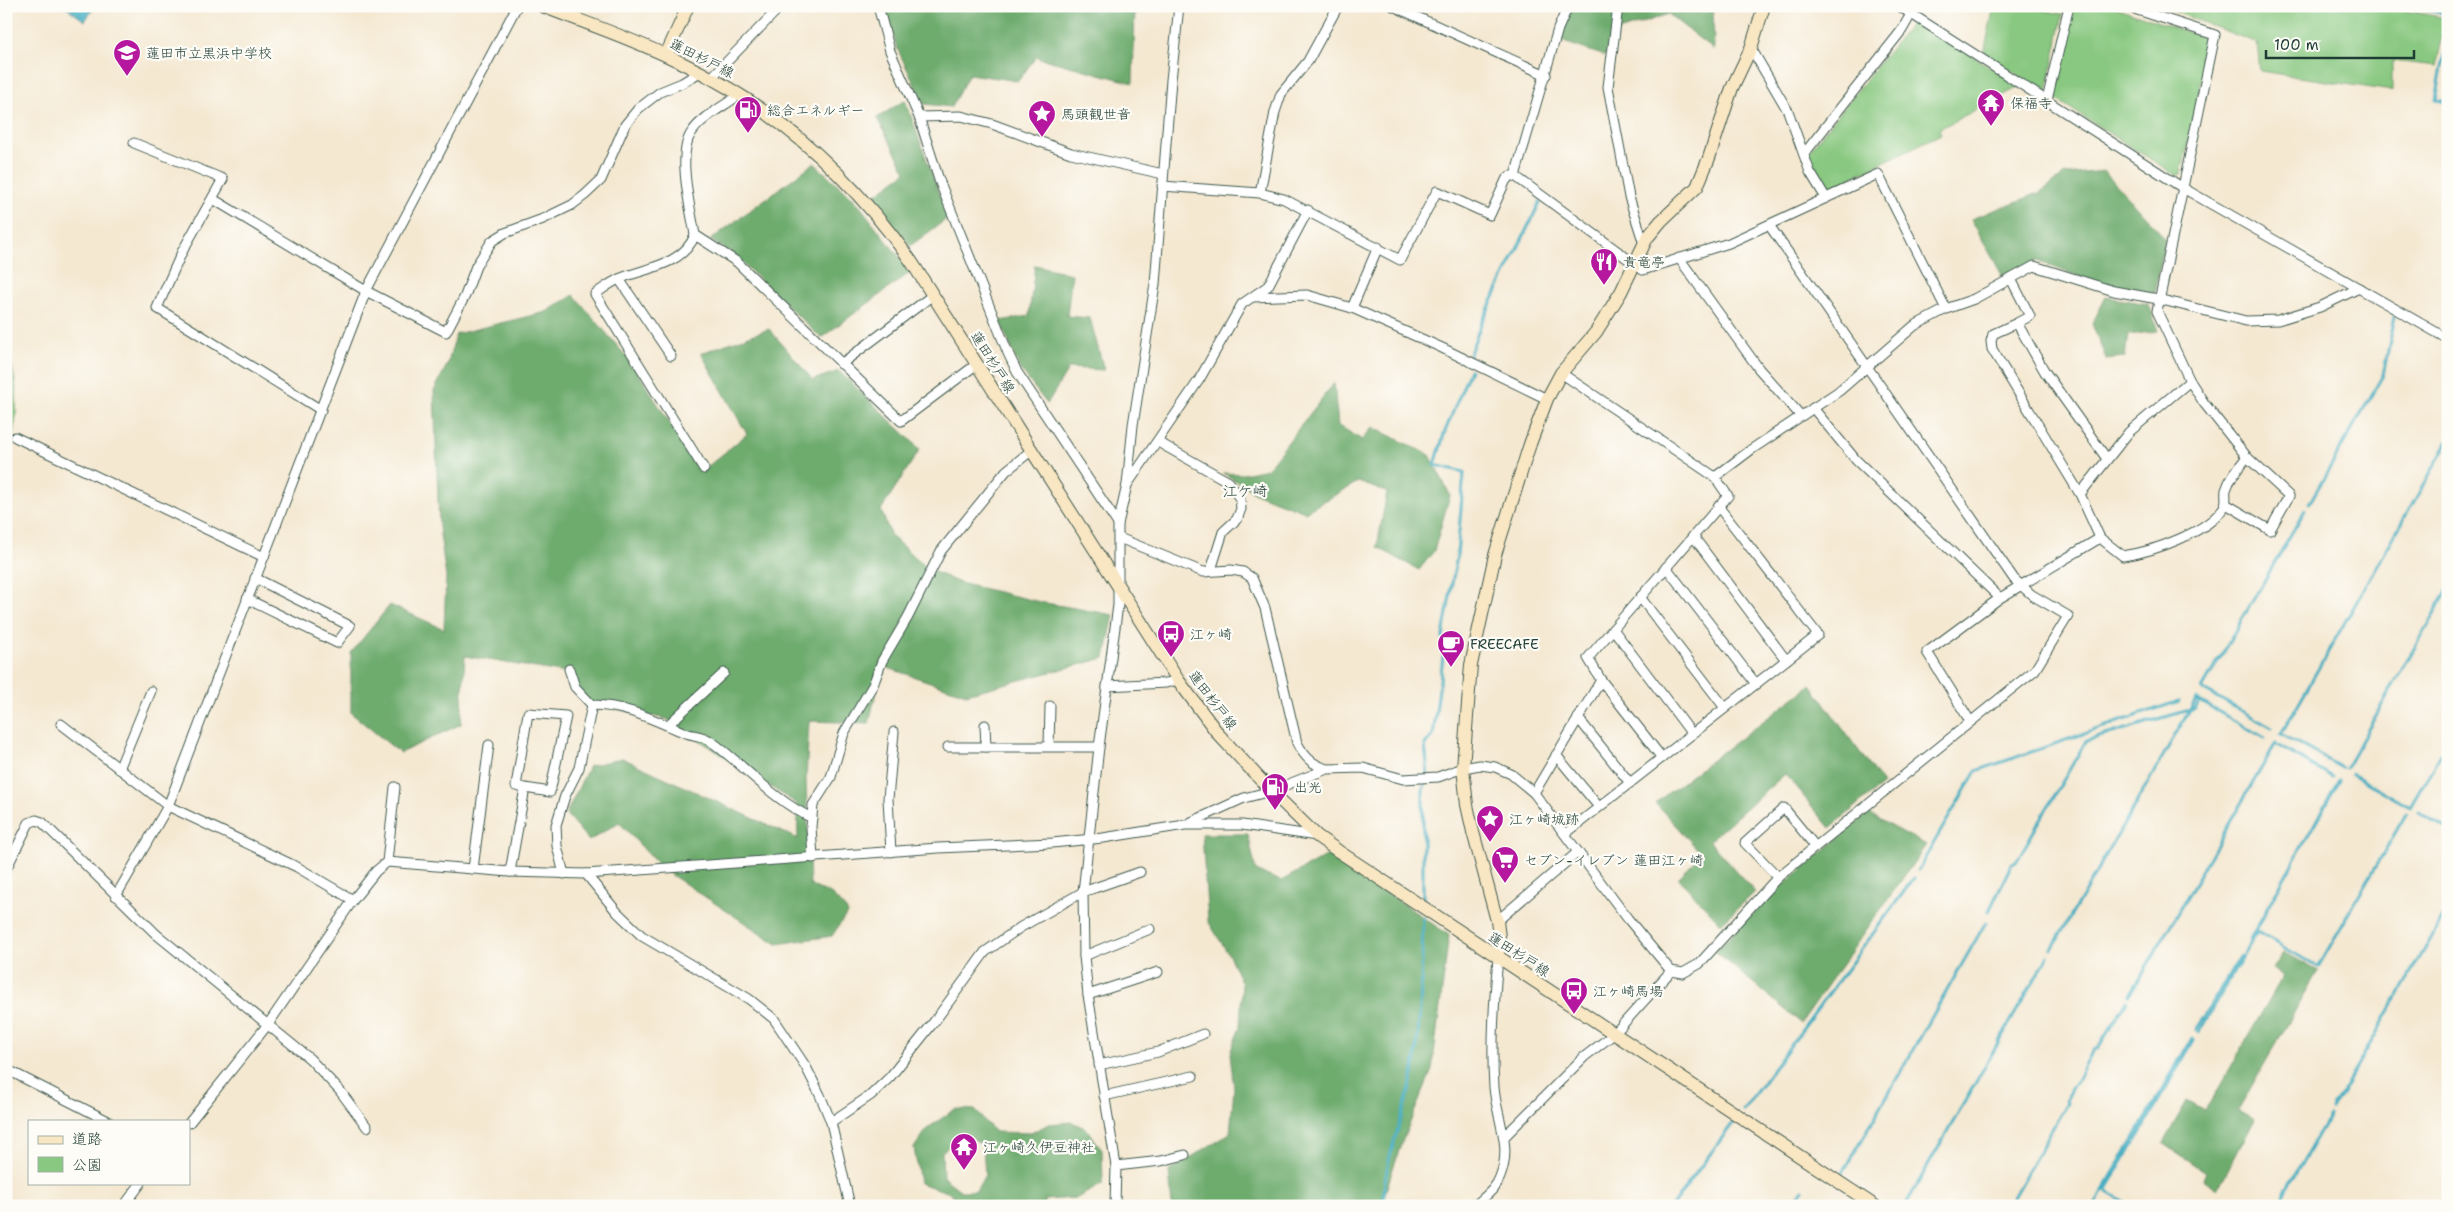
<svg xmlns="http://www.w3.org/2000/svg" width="2454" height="1212" font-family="'Shantell Sans','Klee One',sans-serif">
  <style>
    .green { fill: #88c880; stroke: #54825a }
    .forest { fill: #6eac6e; stroke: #467451; fill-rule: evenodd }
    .water { fill: #42adc1; stroke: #30757a }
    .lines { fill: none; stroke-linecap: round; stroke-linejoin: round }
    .stream { stroke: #42adc1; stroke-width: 3 }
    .street-casing { stroke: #3f574c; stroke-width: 11 }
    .secondary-casing { stroke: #3f574c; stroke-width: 14 }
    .street { stroke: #fff; stroke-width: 9 }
    .secondary { stroke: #f9e7c3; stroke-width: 12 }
    .labels { text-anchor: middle; stroke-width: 4.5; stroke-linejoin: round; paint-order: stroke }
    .poi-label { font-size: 14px; fill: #1f3d34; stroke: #fdfcf7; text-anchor: start }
    .street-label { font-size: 14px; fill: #1f3d34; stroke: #fdfcf7 }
    .neighbourhood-label { font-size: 15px; fill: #1f3d34; stroke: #fdfcf7 }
  </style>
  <rect width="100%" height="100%" fill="#fdfcf7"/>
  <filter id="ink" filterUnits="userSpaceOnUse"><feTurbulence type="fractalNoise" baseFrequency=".02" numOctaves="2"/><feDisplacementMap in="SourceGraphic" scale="10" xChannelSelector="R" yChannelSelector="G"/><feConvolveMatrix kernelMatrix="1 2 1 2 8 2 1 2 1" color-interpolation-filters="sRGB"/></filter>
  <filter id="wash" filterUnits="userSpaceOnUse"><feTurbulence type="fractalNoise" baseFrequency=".0096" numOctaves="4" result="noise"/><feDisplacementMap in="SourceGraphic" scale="20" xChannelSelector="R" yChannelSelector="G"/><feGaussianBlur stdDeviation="1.12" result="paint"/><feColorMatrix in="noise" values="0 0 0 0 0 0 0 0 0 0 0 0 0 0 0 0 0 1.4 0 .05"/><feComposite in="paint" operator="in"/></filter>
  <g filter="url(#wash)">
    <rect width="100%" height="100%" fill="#f4e8d1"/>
    <g class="green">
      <polygon points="1994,6 2022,6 2063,14 2047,91 2044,92 1984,53"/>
      <polygon points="2071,6 2112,6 2208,39 2210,42 2181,174 2177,176 2054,98 2052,94"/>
      <polygon points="2160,6 2378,6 2447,18 2436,66 2392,61 2392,91 2260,71 2257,43"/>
      <polygon points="1914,20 2021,86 1939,129 1941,134 1826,190 1806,155"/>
      <path d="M6 340C15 373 24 418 6 450Z"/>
    </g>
    <g class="forest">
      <polygon points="885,6 1135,6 1133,83 1036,57 1018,81 969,74 951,107 924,104 897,48"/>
      <polygon points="1572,6 1713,6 1714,50 1668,14 1619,31 1605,56 1558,40"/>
      <polygon points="905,100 948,218 910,246 872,197 906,172 877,118"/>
      <polygon points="814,163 855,200 911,272 821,338 732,253 710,240"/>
      <polygon points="2104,171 2165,238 2155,293 2092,281 2037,261 2003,277 1971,219 2039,193 2065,175"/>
      <polygon points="1035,265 1072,274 1067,316 1090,318 1104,370 1069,368 1047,404 1020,369 1000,321 1029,316"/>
      <polygon points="574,295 631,362 701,472 747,434 701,353 769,329 813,380 839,371 920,449 881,510 891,536 928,569 960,583 1040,602 1114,615 1105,658 966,694 882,666 869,723 809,721 806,780 810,885 832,895 848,912 832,936 777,944 661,868 619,822 589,841 566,814 589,766 622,758 798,839 797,804 667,719 591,704 566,673 465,656 461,724 400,753 351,713 351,653 390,605 444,629 446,577 439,527 434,391 448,363 456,334 546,312"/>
      <polygon points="2106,297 2149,304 2158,331 2128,335 2125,357 2106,359 2092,324"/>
      <polygon points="1334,383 1338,425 1362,440 1372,427 1430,455 1450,495 1434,551 1419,570 1377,547 1387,492 1358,482 1305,512 1257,494 1223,473 1243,474 1267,469"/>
      <polygon points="1811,685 1883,784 1830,828 1785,774 1709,841 1755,892 1721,924 1678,878 1702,854 1655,803"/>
      <polygon points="1868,813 1926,845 1801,1023 1715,951 1770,896"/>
      <polygon points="1202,834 1248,834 1256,871 1281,881 1330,854 1449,935 1432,1070 1401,1144 1381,1206 1172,1206 1169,1171 1230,1133 1234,1088 1230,1053 1240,1027 1242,984 1229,955 1208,921"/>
      <polygon points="2284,952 2318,971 2238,1110 2254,1119 2218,1189 2203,1179 2206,1172 2163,1143 2187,1101 2205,1111 2283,976 2273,969"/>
      <path d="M955 1109 975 1110 995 1132 1031 1133 1049 1124 1072 1122 1087 1129 1102 1150 1103 1184 1077 1198 1044 1200V1206H964L950 1193 920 1183 914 1148 928 1128ZM968 1134 983 1147 985 1175 976 1191H961L943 1177 942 1152 961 1136Z"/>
    </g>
    <polygon class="water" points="64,6 95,6 85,21"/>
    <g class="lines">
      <g class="stream">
        <polyline points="2405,6 2448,14"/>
        <polyline points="2448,35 2436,100 2448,102"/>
        <polyline points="1469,356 1481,324 1540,202"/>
        <polyline points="2309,504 2383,375 2395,316"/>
        <polyline points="2272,728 2202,689 2305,510"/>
        <polyline points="2275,744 2333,777"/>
        <polyline points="2342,768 2281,734 2448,442"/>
        <polyline points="2346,768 2448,589"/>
        <polyline points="2352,774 2410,807 2448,742"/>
        <polyline points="1428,776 1425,744 1433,736 1444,649 1443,636 1457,555 1464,472 1435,465 1444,434 1470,370"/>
        <polyline points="2418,812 2448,829"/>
        <polyline points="1918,870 1976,771 2179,701"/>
        <polyline points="1423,900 1423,790 1425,784"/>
        <polyline points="1989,911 2011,865 2016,862 2086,741 2195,708 2199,702"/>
        <polyline points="2250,939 2339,780"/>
        <polyline points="2052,949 2196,699 2265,738"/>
        <polyline points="2130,995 2276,743"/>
        <polyline points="2196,1030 2241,955"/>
        <polyline points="2199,1032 2257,932 2318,967 2406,814"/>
        <polyline points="1743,1110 1914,878"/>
        <polyline points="2332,1110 2448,909"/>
        <polyline points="1842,1175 1986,922"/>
        <path d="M1385 1206C1378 1173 1408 1107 1414 1069 1421 1019 1422 968 1423 917"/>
        <polyline points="1672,1206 1733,1123"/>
        <polyline points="1792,1206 1803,1190"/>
        <polyline points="1905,1206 2048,956"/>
        <polyline points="2008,1206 2067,1103 2066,1100 2095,1048 2098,1048 2127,1001"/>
        <polyline points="2094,1206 2192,1038"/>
        <polyline points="2132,1206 2106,1191 2194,1040"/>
        <polyline points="2277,1206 2329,1116"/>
      </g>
    </g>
  </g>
  <g filter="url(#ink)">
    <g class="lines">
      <defs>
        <g id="street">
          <polyline points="878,6 890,51 919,117 939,180 1008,353 1017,372 1118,524"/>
          <polyline points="1393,6 1546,75"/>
          <polyline points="1618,6 1608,87 1629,197 1644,244"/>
          <polyline points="1899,6 2183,188 2448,339"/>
          <polyline points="2125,6 2215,35 2157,311 2190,381 2204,403 2247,457 2289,496 2270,530 2226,504"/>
          <polyline points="1751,48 1788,111 1810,172 1826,198"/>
          <polyline points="711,78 781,6"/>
          <polyline points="2047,100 2069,6"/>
          <polyline points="919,117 961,116 992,124 1071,153 1163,174"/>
          <polyline points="134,143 223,179 182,252 157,308 321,410"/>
          <polyline points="1804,154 1902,30 1911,14"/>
          <polyline points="1515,176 1558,29 1568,6"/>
          <polyline points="1162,186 1260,193 1284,199 1400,260 1437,191 1490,215 1506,180 1510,176 1515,176 1643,270 1729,243 1878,174 1946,309"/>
          <polyline points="1260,193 1275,112 1281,94 1308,61 1338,6"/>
          <polyline points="213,199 366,291 446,332 465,296 476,266 492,241 505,233 543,219 572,205 585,195 601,180 625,125 638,109 660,92 682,83 700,72"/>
          <polyline points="695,235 737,262 901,421 977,364"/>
          <polyline points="1679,258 1759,369 1801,416"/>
          <polyline points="619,279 671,356"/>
          <polyline points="2011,279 2030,316 2017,323 2045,372 2107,459"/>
          <polyline points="1253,297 1307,295 1352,308 1440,347 1547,399"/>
          <polyline points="1352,308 1378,247"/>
          <polyline points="2017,323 1993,334 1991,341 1992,349 2080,494"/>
          <polyline points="841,364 933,295"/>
          <polyline points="1561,373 1715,477 1728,496 1588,658 1601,680 1662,758"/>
          <polyline points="1813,408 1856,460 2000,598"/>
          <polyline points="15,437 264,557"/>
          <polyline points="1158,442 1229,482 1240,499 1241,509 1237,519 1223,532 1211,570"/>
          <path d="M704 469 595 294C603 289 610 283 619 279 644 268 683 266 695 235 691 210 676 153 692 132 703 116 725 106 740 94"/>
          <polyline points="1715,477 1752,449 1839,391 1914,326 1946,309 1974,299 2034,266 2114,291 2158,299 2246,321 2278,320 2320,307 2359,288"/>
          <polyline points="1127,485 1199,380 1242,304 1268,286 1308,210"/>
          <polyline points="1693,536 1786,660"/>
          <path d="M1119 538 1203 572 1231 570 1243 572 1252 578 1265 608 1297 743C1305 757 1311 764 1327 769"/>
          <polyline points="2100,538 2080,494 2129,432 2190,381"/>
          <polyline points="1666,567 1756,684"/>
          <polyline points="1640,597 1725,708"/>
          <polyline points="247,599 337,643 350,626 255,578"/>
          <polyline points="1613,629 1692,734"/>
          <polyline points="1107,686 1166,683 1178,680"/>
          <path d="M592 705C625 705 654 720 683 732 692 736 703 735 712 742 745 766 773 800 812 818"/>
          <polyline points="1578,718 1630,783"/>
          <path d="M1970 721 1927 652 2000 598 2100 538 2123 556C2151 552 2211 532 2225 505 2227 500 2225 494 2226 490 2230 477 2239 467 2247 457"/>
          <polyline points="61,724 168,806 297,867 353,900"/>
          <polyline points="669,724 724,673"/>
          <polyline points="985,725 986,747"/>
          <polyline points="1049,746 1050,706"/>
          <polyline points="948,747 1099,747"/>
          <polyline points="1556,755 1599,807"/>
          <polyline points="119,769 151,691"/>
          <polyline points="1534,793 1601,680"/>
          <polyline points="1189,823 1244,798 1271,791 1327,769 1363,768 1403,779 1438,777 1463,768 1480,765 1495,767 1511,774 1534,793 1578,852 1497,921"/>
          <polyline points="1565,834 1818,635 1718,506"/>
          <polyline points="891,852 888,799 894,732"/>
          <polyline points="1578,852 1628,919 1671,971 1683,973 1699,964 1778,877 2035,670 2068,616 2032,595 2014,579 1769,225"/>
          <polyline points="813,858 811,827 813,805 831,777 844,733 873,685 882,661 908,617 941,551 1006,471 1032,450"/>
          <polyline points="387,862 395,787"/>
          <polyline points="6,869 29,823 36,820 42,822 156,934 310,1059 340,1091 367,1127"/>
          <polyline points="473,869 489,745"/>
          <polyline points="510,872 525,788 516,786 528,713 566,716 550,792 525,788"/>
          <polyline points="564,874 557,846 556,825 565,796 579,768 592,705 575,687 569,669"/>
          <polyline points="586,874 617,912 642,936 749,999 774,1019 806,1067 820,1095 831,1122 850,1206"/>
          <polyline points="1778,877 1745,843 1784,808 1815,846"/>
          <polyline points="116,896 168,806 366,291 517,6"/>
          <polyline points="1084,956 1150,929"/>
          <polyline points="1088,995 1158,972"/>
          <polyline points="1099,1065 1158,1052 1203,1034"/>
          <polyline points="6,1069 108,1121"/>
          <polyline points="1104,1096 1193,1076"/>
          <polyline points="831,1122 871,1095 890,1077 937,1018 985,952 1021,927 1083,892 1140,872"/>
          <polyline points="189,1123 269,1023 353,900 376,871 387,862 510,872 586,874 938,848 1052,843 1103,838 1185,825 1242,825 1317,836"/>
          <polyline points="1505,1136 1584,1057 1614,1034 1671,971"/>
          <polyline points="1116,1166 1161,1161 1185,1155"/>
          <polyline points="124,1206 141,1183"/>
          <polyline points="1115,1206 1116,1166 1088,995 1084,956 1083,892 1099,747 1118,605 1118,524 1127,485 1133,425 1155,284 1171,80 1179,6"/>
          <path d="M1475 1206C1484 1197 1496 1189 1500 1177 1513 1145 1496 1118 1494 1087 1491 1044 1494 1001 1498 958"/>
        </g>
        <g id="secondary">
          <path d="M542 6C588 24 636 40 680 62 775 107 851 176 911 261L1178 680 1219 735 1271 791 1317 836 1338 851 1875 1206"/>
          <polyline points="666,55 688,6"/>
          <polyline points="1498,958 1499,937 1497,921 1473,832 1467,805 1463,768 1471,665 1495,555 1530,444 1547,399 1561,373 1596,332 1621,292 1647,238 1661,221 1697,187 1709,158 1732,88 1751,48 1764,6"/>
        </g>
      </defs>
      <use href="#street" class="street-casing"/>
      <use href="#secondary" class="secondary-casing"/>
      <use href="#street" class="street"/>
      <use href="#secondary" class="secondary"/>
    </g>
  </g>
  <defs>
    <symbol id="school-pin" viewBox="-11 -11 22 30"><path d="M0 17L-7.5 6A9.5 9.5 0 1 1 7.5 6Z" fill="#b5179e" stroke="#fdfcf7"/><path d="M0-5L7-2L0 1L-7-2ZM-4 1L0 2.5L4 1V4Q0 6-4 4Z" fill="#fff"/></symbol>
    <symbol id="temple-pin" viewBox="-11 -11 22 30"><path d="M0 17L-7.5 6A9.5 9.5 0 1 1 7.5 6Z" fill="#b5179e" stroke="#fdfcf7"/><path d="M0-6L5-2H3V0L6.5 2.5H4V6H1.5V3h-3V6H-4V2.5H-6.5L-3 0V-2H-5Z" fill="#fff"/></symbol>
    <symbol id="fuel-pin" viewBox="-11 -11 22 30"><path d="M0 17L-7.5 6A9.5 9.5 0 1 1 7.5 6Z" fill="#b5179e" stroke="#fdfcf7"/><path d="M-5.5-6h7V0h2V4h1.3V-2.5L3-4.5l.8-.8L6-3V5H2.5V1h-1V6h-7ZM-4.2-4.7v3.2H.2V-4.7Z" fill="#fff"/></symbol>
    <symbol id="sight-pin" viewBox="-11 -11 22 30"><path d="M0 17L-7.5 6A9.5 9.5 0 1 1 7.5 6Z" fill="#b5179e" stroke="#fdfcf7"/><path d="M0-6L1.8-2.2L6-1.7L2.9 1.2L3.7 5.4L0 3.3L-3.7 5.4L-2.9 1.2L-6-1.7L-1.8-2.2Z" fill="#fff"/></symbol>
    <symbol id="restaurant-pin" viewBox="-11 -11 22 30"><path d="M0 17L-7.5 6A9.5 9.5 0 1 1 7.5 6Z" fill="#b5179e" stroke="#fdfcf7"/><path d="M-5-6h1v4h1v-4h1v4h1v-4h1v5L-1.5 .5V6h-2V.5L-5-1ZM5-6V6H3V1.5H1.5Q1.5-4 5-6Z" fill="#fff"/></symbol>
    <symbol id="bus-pin" viewBox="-11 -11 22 30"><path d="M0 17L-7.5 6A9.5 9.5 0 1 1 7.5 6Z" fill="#b5179e" stroke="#fdfcf7"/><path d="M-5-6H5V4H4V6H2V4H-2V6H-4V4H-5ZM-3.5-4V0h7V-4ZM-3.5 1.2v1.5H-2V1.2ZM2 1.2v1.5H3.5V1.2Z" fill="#fff"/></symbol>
    <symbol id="cafe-pin" viewBox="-11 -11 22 30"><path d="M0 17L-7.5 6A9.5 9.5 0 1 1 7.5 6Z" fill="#b5179e" stroke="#fdfcf7"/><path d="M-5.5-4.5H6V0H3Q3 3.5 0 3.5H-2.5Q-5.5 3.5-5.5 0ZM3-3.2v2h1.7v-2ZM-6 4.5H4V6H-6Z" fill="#fff"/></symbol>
    <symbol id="supermarket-pin" viewBox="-11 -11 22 30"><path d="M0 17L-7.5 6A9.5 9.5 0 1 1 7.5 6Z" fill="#b5179e" stroke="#fdfcf7"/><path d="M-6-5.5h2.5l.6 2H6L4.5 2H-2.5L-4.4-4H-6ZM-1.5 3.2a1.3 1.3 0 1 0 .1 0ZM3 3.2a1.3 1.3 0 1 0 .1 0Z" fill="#fff"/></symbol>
  </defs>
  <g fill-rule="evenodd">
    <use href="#school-pin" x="111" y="37" width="32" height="43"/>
    <use href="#temple-pin" x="1975" y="87" width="32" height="43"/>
    <use href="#fuel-pin" x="732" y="94" width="32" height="43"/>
    <use href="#sight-pin" x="1026" y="98" width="32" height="43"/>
    <use href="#restaurant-pin" x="1588" y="246" width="32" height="43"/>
    <use href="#bus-pin" x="1155" y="618" width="32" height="43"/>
    <use href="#cafe-pin" x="1435" y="628" width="32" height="43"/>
    <use href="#fuel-pin" x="1259" y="771" width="32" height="43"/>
    <use href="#sight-pin" x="1474" y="803" width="32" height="43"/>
    <use href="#supermarket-pin" x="1489" y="844" width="32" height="43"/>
    <use href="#bus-pin" x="1558" y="975" width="32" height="43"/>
    <use href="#temple-pin" x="948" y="1131" width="32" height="43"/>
  </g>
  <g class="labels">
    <g class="poi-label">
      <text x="146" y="58">蓮田市立黒浜中学校</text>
      <text x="2010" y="108">保福寺</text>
      <text x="767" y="115">総合エネルギー</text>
      <text x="1061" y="119">馬頭観世音</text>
      <text x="1623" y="267">貴竜亭</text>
      <text x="1190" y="639">江ヶ崎</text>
      <text x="1470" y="649">FREECAFE</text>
      <text x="1294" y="792">出光</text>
      <text x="1509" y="824">江ヶ崎城跡</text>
      <text x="1524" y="865">セブン-イレブン 蓮田江ヶ崎</text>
      <text x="1593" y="996">江ヶ崎馬場</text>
      <text x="983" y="1152">江ヶ崎久伊豆神社</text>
    </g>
    <g class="street-label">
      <text transform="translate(702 58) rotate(27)" y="5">蓮田杉戸線</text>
      <text transform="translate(993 362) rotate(58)" y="5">蓮田杉戸線</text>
      <text transform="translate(1213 700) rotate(53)" y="5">蓮田杉戸線</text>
      <text transform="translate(1519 954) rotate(33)" y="5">蓮田杉戸線</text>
    </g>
    <g class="neighbourhood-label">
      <text x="1245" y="496">江ケ崎</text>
    </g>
  </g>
  <rect width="2454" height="1212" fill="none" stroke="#fdfcf7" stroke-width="25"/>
  <rect x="28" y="1120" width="162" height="65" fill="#fdfcf7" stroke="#a4b0a9"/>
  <rect x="38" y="1136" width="25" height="8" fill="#f9e7c3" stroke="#a4b0a9"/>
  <text x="72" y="1144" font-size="15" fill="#1f3d34">道路</text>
  <rect x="38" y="1157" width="25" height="15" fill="#88c880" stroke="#a4b0a9"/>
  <text x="72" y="1170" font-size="15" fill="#1f3d34">公園</text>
  <path d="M2266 50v8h148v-8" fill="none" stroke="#1f3d34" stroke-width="2.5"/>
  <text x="2274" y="50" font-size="15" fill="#1f3d34" stroke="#fdfcf7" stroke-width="4" paint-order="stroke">100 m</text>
</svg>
